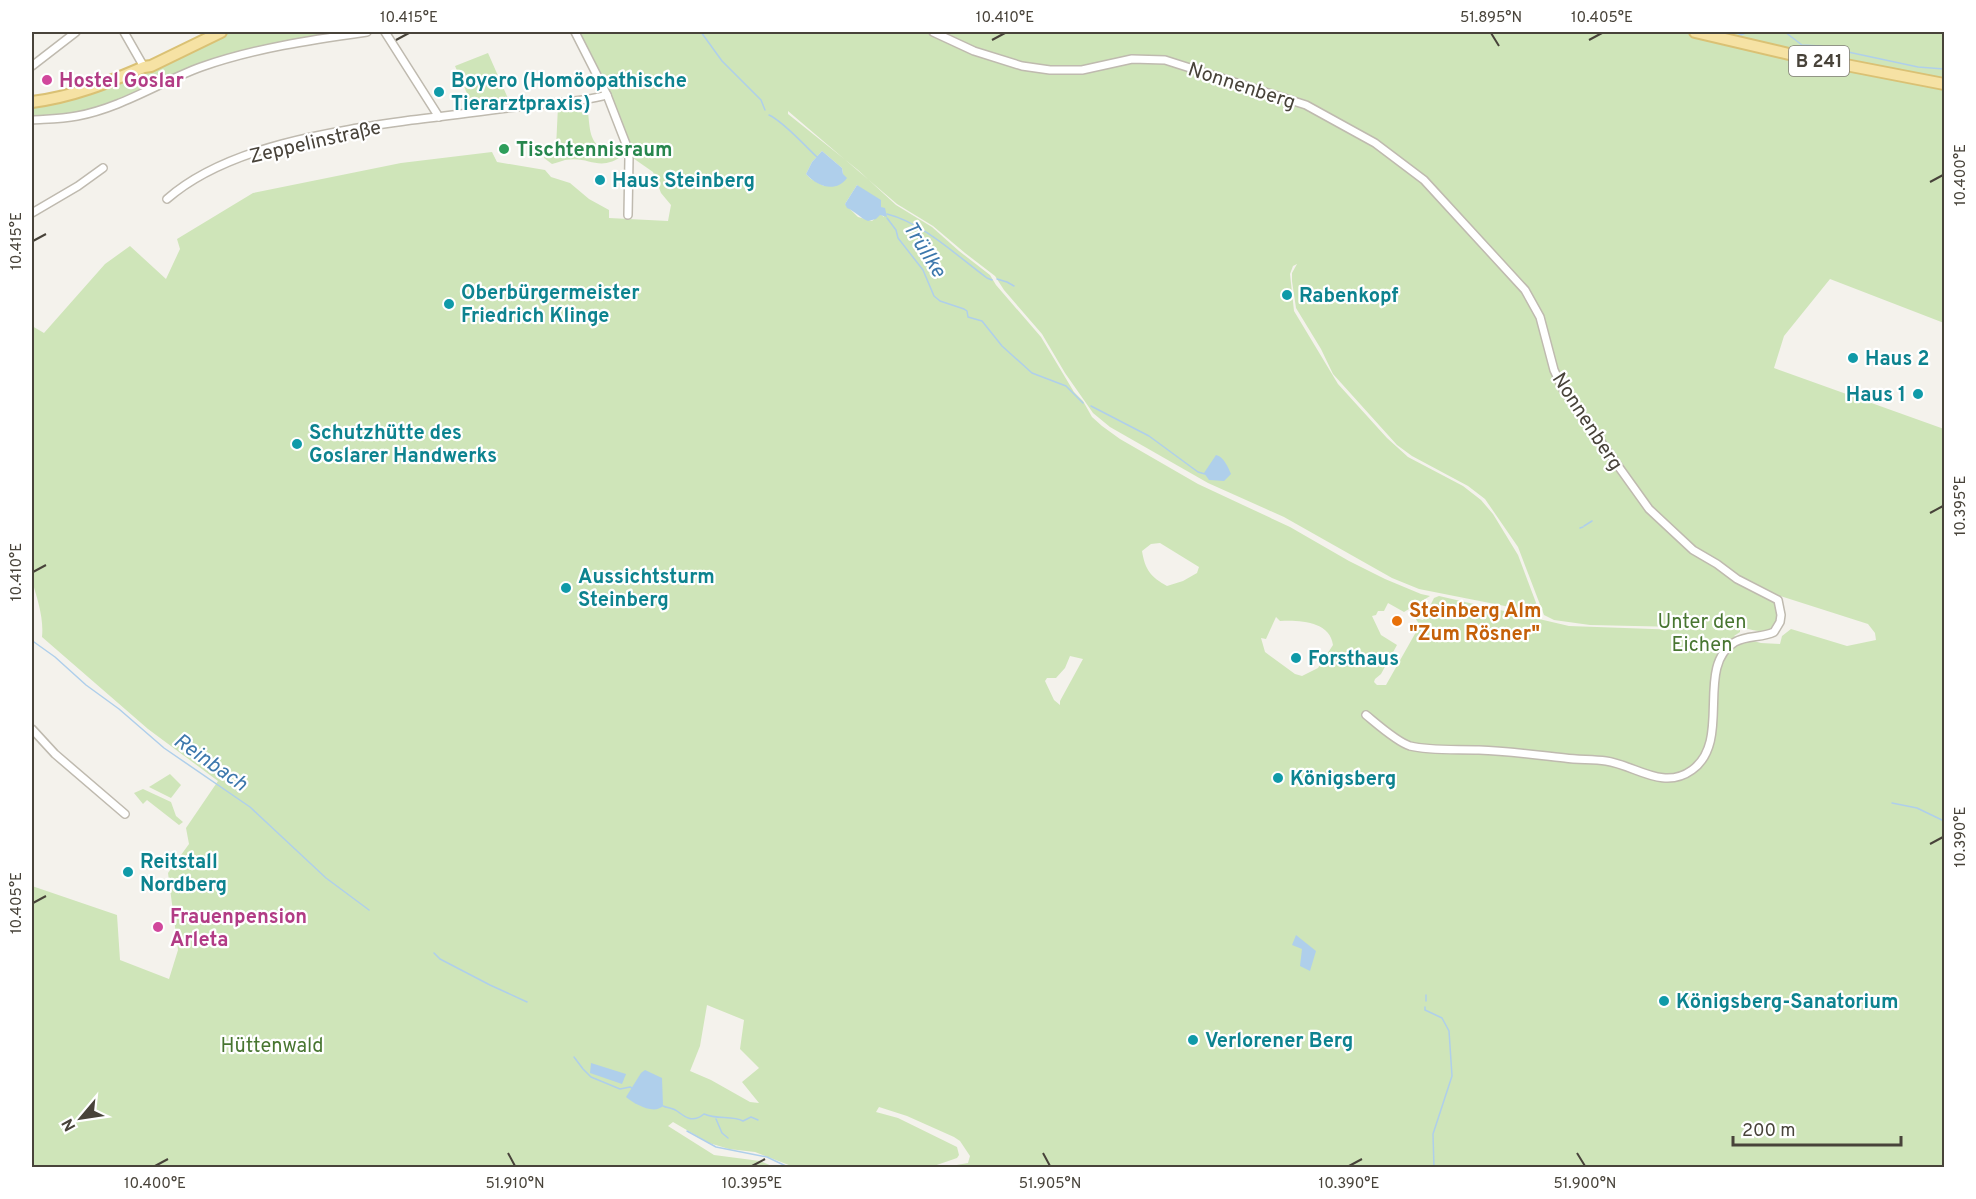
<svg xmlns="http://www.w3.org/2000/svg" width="1976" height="1199" font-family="Overpass,sans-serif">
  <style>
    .green { fill: #cfe5b9; fill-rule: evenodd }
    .water { fill: #afcfeb }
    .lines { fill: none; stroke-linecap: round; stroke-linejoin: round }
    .stream { stroke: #afcfeb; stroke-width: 1.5 }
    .minor-casing { stroke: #bfbaaf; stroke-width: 10 }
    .primary-casing { stroke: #dac174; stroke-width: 14 }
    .minor { stroke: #fff; stroke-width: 7 }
    .primary { stroke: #f6e2a4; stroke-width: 10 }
    .ticks { fill: none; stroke: #48433a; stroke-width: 2 }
    .hotel-dot { fill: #d1479c; stroke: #fff; stroke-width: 2 }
    .culture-dot { fill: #0f9aa8; stroke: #fff; stroke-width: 2 }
    .leisure-dot { fill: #2e9e5b; stroke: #fff; stroke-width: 2 }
    .food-dot { fill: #e8710a; stroke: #fff; stroke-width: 2 }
    .labels { text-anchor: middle; stroke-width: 4.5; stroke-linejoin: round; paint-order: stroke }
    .shield { fill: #fff; stroke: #7f7b75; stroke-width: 1.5 }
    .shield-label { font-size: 18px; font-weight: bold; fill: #48433a }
    .hotel-label { font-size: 20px; font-weight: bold; fill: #b23c85; stroke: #fff; text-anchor: start }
    .culture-label { font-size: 20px; font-weight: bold; fill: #0d838f; stroke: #fff; text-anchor: start }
    .street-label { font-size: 20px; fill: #48433a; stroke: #fff }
    .leisure-label { font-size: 20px; font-weight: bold; fill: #27864d; stroke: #fff; text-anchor: start }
    .food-label { font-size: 20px; font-weight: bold; fill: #c56008; stroke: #fff; text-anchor: start }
    .park-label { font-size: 20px; fill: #487631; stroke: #fff }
    .water-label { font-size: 21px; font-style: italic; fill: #3c77ac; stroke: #fff }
    .neatline { fill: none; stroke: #48433a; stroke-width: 2 }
    .ticks-label { font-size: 15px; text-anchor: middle; fill: #48433a }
  </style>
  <rect width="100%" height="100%" fill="#f4f2ec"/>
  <g class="green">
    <path d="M231 32H354C307 39 260 44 215 59 171 74 130 97 86 110 68 115 50 115 32 117V105L146 70Z"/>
    <path d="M580 32H1686L1944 87V323L1830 279 1784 336 1774 368 1944 429V1167H945L968 1163 970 1156 960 1141 954 1137 907 1116 879 1107 876 1112 898 1118 957 1147 959 1155 957 1158 931 1167H794L755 1152 729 1149 709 1143 673 1122 668 1126 714 1155 760 1161 774 1167H32V886L117 915 120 960 169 979 178 950 168 873 189 844 186 828 218 781 148 729 42 637C44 617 37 599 32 580V326L44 333 105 264 130 246 166 279 180 249 177 239 253 193 401 163 492 152 497 162 545 170 551 177 570 183 589 199 609 210V218L668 221 671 205 661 193 653 172 630 156 613 103ZM788 111 897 204 933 226 965 253 995 276 1004 290 1042 334 1065 373 1093 413 1110 427 1208 483 1284 517 1392 578 1419 589 1525 610 1541 616 1518 555 1493 514 1481 500 1463 486 1408 457 1387 438 1338 384 1294 311 1290 274 1293 266 1297 264 1292 273V281L1296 308 1321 349 1333 374 1397 445 1412 456 1468 486 1485 499 1518 547 1544 615 1554 620 1590 625 1680 627V630L1569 626 1439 596 1434 598 1423 620 1415 618 1420 625 1386 685H1377L1374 682 1375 679 1381 674 1397 645 1381 635 1372 616 1376 615 1378 611H1384L1388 603 1404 612 1430 596 1421 594 1385 579 1349 561 1290 527 1198 484 1120 439 1102 426 1092 417 1083 401 1074 392 1041 337 996 285 990 275 959 251 932 227 896 205 858 170 788 114ZM822 151 842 168 843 174 824 186 811 179 806 174 812 162ZM857 185 880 204 884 217 880 214 872 221 858 217 845 204ZM1160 543 1199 567 1197 573 1183 581 1167 586C1151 577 1145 570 1142 551L1151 544ZM1712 556 1746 582 1768 592 1868 624 1875 633 1876 640 1847 646 1791 629 1782 636 1780 644 1761 643 1734 636 1740 632V627C1755 630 1769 637 1778 621L1777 605 1773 601 1710 563ZM1276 617 1280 621C1299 620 1330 621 1333 645L1318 668 1302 676 1295 674 1265 652 1261 638 1266 639ZM1070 656 1083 659 1060 701V705L1054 700 1045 681 1047 678H1056L1065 668ZM707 1005 744 1020 740 1049 759 1068 742 1082 759 1103 750 1102 711 1080 690 1071 700 1046Z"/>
    <polygon points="1707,32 1944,32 1944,82"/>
    <polygon points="488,53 510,103 482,107 480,104 473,107 455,66"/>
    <path d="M558 106H563L564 109 575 108 578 112 588 113C590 128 589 142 604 150L623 147 625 154C598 174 591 155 565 160 561 161 557 163 552 164L544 158 545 149 543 145 548 143 549 149 556 148Z"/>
    <polygon points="170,774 181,785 171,798 149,787"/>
    <polygon points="143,789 171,802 176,816 183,822 179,825 147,800 143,804 134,793"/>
  </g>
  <g class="water">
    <path d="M822 151 842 168 843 174 847 178C836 193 818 187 806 174L812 162Z"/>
    <path d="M857 185 881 200V207L885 208 887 217 880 215 876 219 868 221C860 218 855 211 847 208L845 204Z"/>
    <path d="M1216 455C1224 457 1228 467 1231 474L1224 481 1209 480 1204 473Z"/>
    <polygon points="1296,935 1316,951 1310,971 1300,966 1302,949 1292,945"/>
    <polygon points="591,1063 626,1074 622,1084 590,1073"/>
    <path d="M645 1070 662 1078 663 1106C654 1115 634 1104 626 1097L641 1073Z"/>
  </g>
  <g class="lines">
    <g class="stream">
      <polyline points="701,32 722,61 761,100 765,110"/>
      <polyline points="1736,32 1741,35 1748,32"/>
      <polyline points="1785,32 1802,45 1820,46 1918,67 1944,69"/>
      <path d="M769 115C784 122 804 145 817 157"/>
      <path d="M887 214C923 223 957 256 987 278L992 280"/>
      <polyline points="887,218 896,230 898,238 923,270 934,296 940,301 964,309 967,311 968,317 982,321 1002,346 1032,373 1066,386 1083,403"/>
      <polyline points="997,279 1007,282 1014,286"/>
      <polyline points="1091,406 1149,436 1198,472 1205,474"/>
      <polyline points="1584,526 1592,521"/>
      <polyline points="1580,528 1583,527"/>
      <polyline points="34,642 55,657 86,685 119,709 164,748 250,807 326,878 369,910"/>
      <polyline points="1892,803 1917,808 1944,821"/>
      <polyline points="434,953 440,959 490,985 527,1002"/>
      <polyline points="1426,1001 1426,995"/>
      <polyline points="1425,1007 1425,1010 1442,1018 1449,1031 1452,1076 1433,1134 1434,1168"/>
      <polyline points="574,1057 583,1069 591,1077 620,1089 630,1087 632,1088"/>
      <path d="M663 1106C667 1108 673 1108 677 1111 686 1118 693 1123 704 1114 717 1120 732 1115 743 1121L751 1117 758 1120"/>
      <polyline points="716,1119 722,1133 728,1138"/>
      <polyline points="687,1131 716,1147 767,1157 790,1168"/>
    </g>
    <defs>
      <g id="minor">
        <polyline points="124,32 144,67"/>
        <polyline points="385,32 439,117"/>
        <polyline points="575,32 607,95 626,144 629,158 628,215"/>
        <path d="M933 32 974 51 1022 66 1050 70H1082L1132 59 1165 60 1306 105 1375 143 1424 180 1525 290 1540 317 1554 370 1563 389 1649 509 1693 550 1717 564 1737 579 1778 600 1781 615 1780 622 1774 632C1762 638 1747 635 1735 642 1694 666 1733 741 1692 770 1663 791 1635 765 1606 761 1592 759 1578 760 1565 758 1536 755 1508 751 1479 750 1458 749 1430 751 1410 746 1397 742 1377 724 1366 715"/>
        <polyline points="32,66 76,32"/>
        <path d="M32 120C47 119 62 119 77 116 121 108 160 82 201 67 255 48 311 40 367 32"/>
        <path d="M167 199C227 146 334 131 412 120 447 116 482 111 516 107 546 103 579 103 607 95"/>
        <polyline points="32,213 78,186 103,168"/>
        <polyline points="32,729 55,754 125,814"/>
      </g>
      <g id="primary">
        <polyline points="1695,32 1789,54 1944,84"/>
        <path d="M32 102C72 97 107 83 144 67L151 66 221 32"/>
      </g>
    </defs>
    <use href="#minor" class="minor-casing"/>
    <use href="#primary" class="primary-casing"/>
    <use href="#minor" class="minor"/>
    <use href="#primary" class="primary"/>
  </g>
  <path class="ticks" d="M1491 33 1499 46M396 40 409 33M992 40 1005 33M1589 40 1602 33M1930 182 1943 175M33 241 46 234M1930 513 1943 506M33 572 46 565M1930 844 1943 837M33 903 46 896M508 1153 515 1166M1043 1153 1050 1166M1577 1153 1585 1166M155 1166 168 1159M752 1166 765 1159M1349 1166 1362 1159"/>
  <g class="hotel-dot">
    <circle cx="47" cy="80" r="6"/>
    <circle cx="158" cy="927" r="6"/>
  </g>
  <g class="culture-dot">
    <circle cx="439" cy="92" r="6"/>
    <circle cx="600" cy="180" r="6"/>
    <circle cx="1287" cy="295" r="6"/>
    <circle cx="449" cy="304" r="6"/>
    <circle cx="1853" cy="358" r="6"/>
    <circle cx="1918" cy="394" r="6"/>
    <circle cx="297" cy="444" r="6"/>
    <circle cx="566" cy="588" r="6"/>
    <circle cx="1296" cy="658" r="6"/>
    <circle cx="1278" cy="778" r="6"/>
    <circle cx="128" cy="872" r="6"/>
    <circle cx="1664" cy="1001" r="6"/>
    <circle cx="1193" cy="1040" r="6"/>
  </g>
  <circle class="leisure-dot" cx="504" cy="149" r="6"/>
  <circle class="food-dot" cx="1397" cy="621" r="6"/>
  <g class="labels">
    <rect class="shield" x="1789" y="46" width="60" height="30" rx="4.5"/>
    <g class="shield-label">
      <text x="1819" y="67">B 241</text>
    </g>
    <g class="hotel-label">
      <text x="59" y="87">Hostel Goslar</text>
      <text x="170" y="923">Frauenpension<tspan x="170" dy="23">Arleta</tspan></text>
    </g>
    <g class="culture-label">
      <text x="451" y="87">Boyero (Homöopathische<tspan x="451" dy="23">Tierarztpraxis)</tspan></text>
      <text x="612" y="187">Haus Steinberg</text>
      <text x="461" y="299">Oberbürgermeister<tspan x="461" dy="23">Friedrich Klinge</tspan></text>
      <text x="1299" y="302">Rabenkopf</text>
      <text x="1865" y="365">Haus 2</text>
      <text x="1906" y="401" text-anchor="end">Haus 1</text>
      <text x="309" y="439">Schutzhütte des<tspan x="309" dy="23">Goslarer Handwerks</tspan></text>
      <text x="578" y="583">Aussichtsturm<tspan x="578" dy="23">Steinberg</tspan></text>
      <text x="1308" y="665">Forsthaus</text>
      <text x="1290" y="785">Königsberg</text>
      <text x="140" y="868">Reitstall<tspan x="140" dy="23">Nordberg</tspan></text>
      <text x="1676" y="1008">Königsberg-Sanatorium</text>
      <text x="1205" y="1047">Verlorener Berg</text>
    </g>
    <g class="street-label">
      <text transform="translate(1242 85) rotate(18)" y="7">Nonnenberg</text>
      <text transform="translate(315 141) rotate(-13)" y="7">Zeppelinstraße</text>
      <text transform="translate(1588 421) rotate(57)" y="7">Nonnenberg</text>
    </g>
    <g class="leisure-label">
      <text x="516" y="156">Tischtennisraum</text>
    </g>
    <g class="food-label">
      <text x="1409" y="617">Steinberg Alm<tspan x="1409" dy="23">"Zum Rösner"</tspan></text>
    </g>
    <g class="park-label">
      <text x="1702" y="628">Unter den<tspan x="1702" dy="23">Eichen</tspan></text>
      <text x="272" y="1052">Hüttenwald</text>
    </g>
    <g class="water-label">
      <text transform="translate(925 249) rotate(58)" y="7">Trüllke</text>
      <text transform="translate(211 762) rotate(35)" y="7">Reinbach</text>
    </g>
  </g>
  <rect width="1976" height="1199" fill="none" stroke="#ffffff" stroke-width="66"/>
  <g transform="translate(81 1118) rotate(241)" stroke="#ffffff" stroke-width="4.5" paint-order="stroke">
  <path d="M0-4.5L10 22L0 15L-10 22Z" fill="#48433a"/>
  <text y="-9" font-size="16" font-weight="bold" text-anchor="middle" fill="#48433a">N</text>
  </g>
  <path d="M1733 1136v9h168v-9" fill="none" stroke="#48433a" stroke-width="3"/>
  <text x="1742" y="1136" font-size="18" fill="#48433a" stroke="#ffffff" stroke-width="4.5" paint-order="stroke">200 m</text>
  <rect x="33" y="33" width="1910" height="1133" class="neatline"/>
  <g class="ticks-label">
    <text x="409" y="22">10.415°E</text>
    <text x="1005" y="22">10.410°E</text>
    <text x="1491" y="22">51.895°N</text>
    <text x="1602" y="22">10.405°E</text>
    <text transform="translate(1960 175) rotate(-90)" y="5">10.400°E</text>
    <text transform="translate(16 241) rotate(-90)" y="5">10.415°E</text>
    <text transform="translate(1960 506) rotate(-90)" y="5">10.395°E</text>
    <text transform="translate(16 572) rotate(-90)" y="5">10.410°E</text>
    <text transform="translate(1960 837) rotate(-90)" y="5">10.390°E</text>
    <text transform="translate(16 903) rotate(-90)" y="5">10.405°E</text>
    <text x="155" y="1188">10.400°E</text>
    <text x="515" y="1188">51.910°N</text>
    <text x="752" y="1188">10.395°E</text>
    <text x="1050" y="1188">51.905°N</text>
    <text x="1349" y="1188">10.390°E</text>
    <text x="1585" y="1188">51.900°N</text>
  </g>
</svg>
